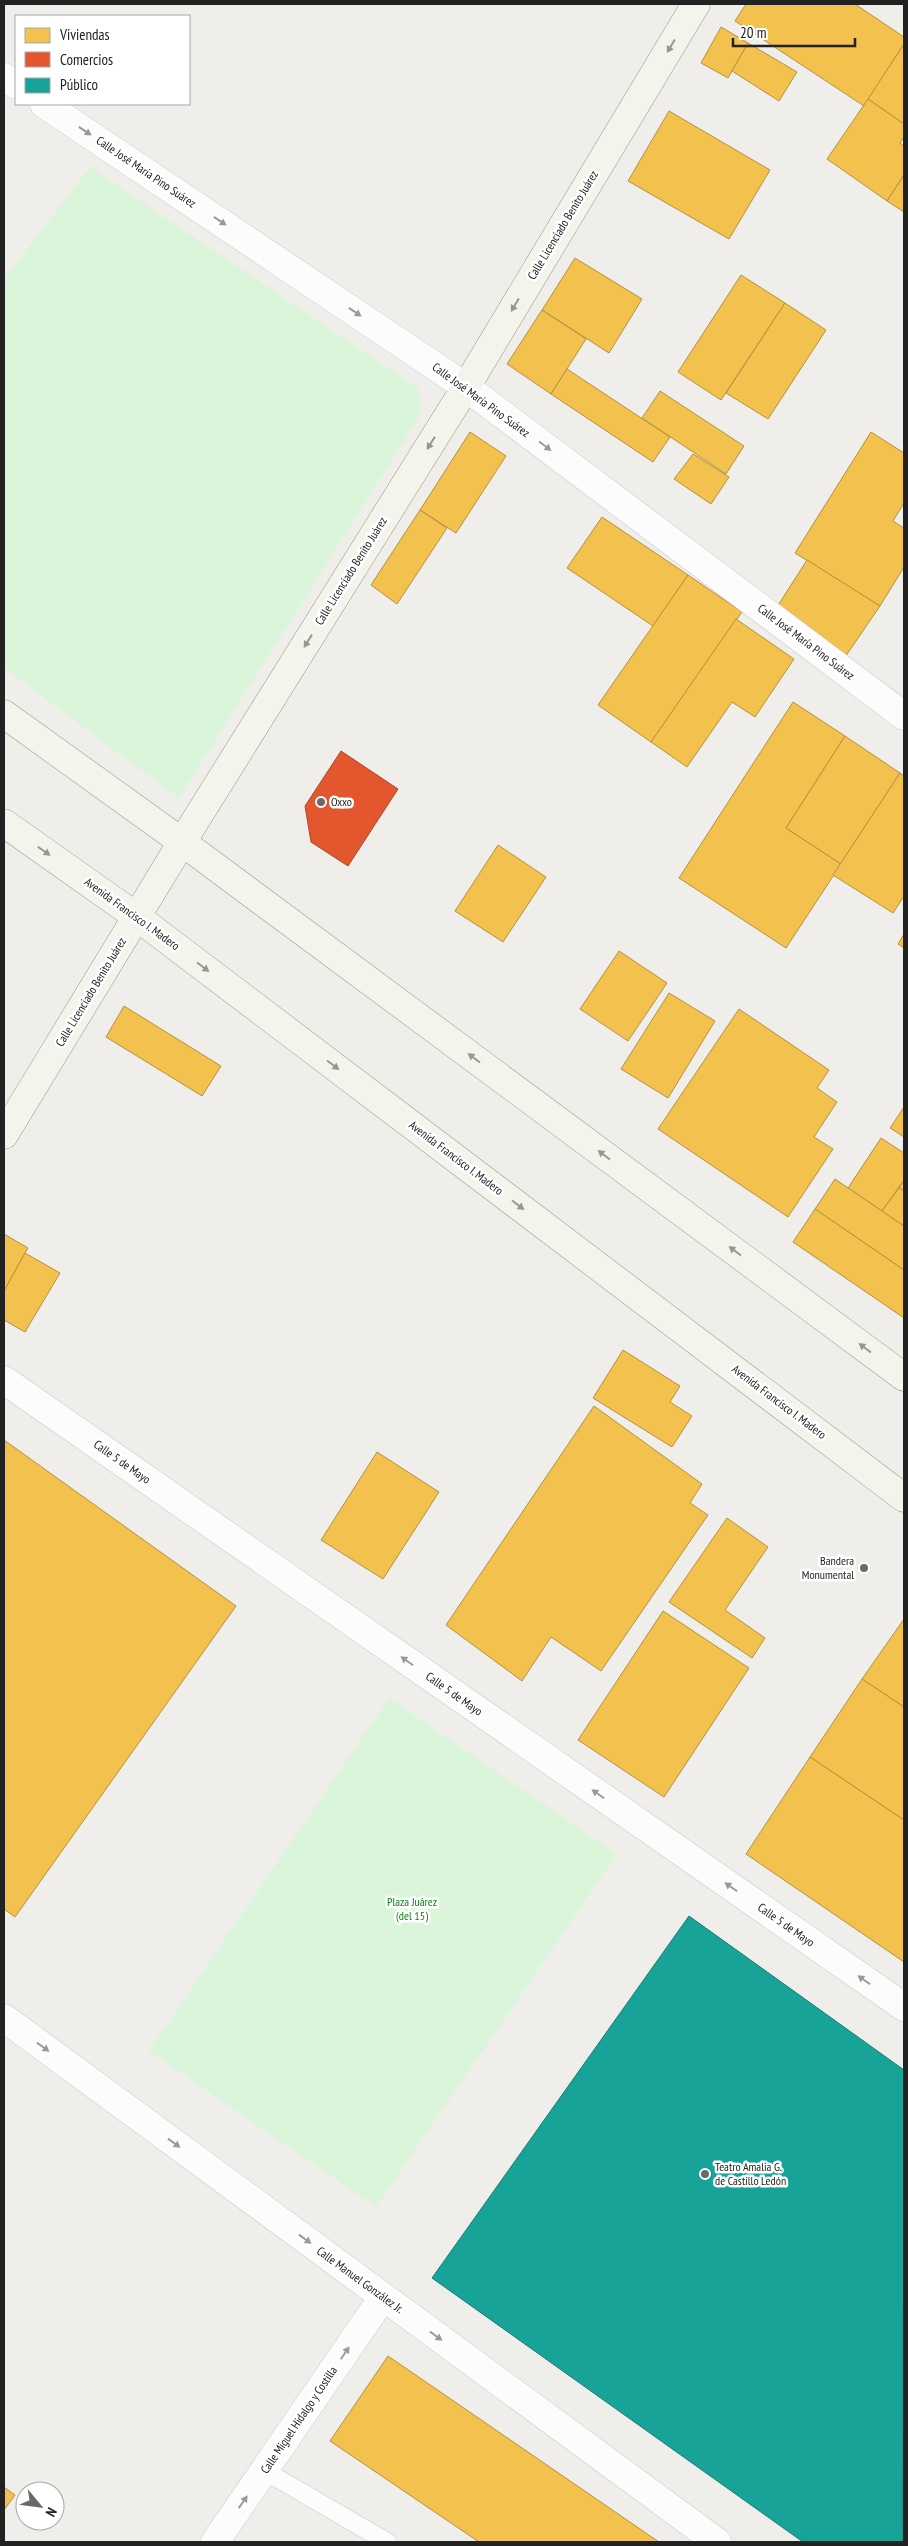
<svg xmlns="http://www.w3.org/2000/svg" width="908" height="2546" font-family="'PT Sans Narrow',sans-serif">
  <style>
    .park { fill: #daf5da }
    .homes { fill: #f2c14e; stroke: #b49141 }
    .shops { fill: #e4572e; stroke: #aa472a }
    .public { fill: #17a398; stroke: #1a7c75 }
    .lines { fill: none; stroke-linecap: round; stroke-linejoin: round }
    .lane-casing { stroke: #c9c8c7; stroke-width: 19 }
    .street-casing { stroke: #c9c8c7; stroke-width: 29 }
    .secondary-casing { stroke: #999a82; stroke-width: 29 }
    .lane { stroke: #fdfcfc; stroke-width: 18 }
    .street { stroke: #fdfcfc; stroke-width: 28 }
    .secondary { stroke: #f4f4ed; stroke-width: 28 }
    .oneway { fill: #969692 }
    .oneway2 { fill: #9a9a9a }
    .poi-dot { fill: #6a6968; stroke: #fff; stroke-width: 2 }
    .labels { text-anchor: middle; stroke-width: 5; stroke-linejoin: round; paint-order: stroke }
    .street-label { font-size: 12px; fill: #222; stroke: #fff }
    .poi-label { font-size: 12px; fill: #222; stroke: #fff; text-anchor: start }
    .park-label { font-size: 12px; fill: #0c8416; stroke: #fff }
  </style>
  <rect width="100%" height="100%" fill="#f0eeeb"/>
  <g class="park">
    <polygon points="90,167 418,388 421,414 179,798 4,668 4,279"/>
    <polygon points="389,1698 617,1854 376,2207 149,2051"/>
  </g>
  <g class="homes">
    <polygon points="746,4 855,4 904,37 904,44 864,106 735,21"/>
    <polygon points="721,27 748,43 728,78 701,63"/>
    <polygon points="748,43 797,72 779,101 732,71"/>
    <polygon points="904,44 904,124 868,99"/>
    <polygon points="868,99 904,124 904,137 900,143 904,146 904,175 887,201 827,159"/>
    <polygon points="669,111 770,170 729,239 628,181"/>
    <polygon points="904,175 904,212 887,201"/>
    <polygon points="575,258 642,299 609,353 542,310"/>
    <polygon points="741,275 785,303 721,400 678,372"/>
    <polygon points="785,303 826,330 768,419 726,393"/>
    <polygon points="542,310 586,339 551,394 507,364"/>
    <polygon points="567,369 670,437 653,462 551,394"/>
    <polygon points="660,391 744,446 726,474 642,418"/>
    <polygon points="470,432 506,456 456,533 420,510"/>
    <polygon points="871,432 904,453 904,503 893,521 904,528 904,567 880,606 795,553"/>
    <polygon points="693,454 729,477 711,504 674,479"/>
    <polygon points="420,510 447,528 397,604 371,585"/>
    <polygon points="602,517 688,575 653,626 567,568"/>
    <polygon points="807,560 880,606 843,660 775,610"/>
    <polygon points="688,575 742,612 651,742 598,705"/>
    <polygon points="736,619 794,659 755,717 732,702 687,767 651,742"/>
    <polygon points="793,702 845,736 786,828 841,864 786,948 679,878"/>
    <polygon points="845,736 900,773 841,864 786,828"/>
    <polygon points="900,773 904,776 904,896 893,913 833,875"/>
    <polygon points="498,845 546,877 503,942 455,911"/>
    <polygon points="904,934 904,948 898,944"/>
    <polygon points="619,951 667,983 628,1041 580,1009"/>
    <polygon points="669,993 715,1021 668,1098 621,1069"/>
    <polygon points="124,1006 221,1066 202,1096 106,1037"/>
    <polygon points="739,1009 829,1070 817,1088 837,1102 814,1137 833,1149 788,1217 658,1129"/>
    <polygon points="904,1107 904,1137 890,1128"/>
    <polygon points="881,1138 904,1153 904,1180 882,1211 848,1188"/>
    <polygon points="835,1179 904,1226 904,1270 815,1209"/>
    <polygon points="904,1180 904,1191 899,1188"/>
    <polygon points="899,1188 904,1191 904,1226 882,1211"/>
    <polygon points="815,1209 904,1270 904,1318 793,1242"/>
    <polygon points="4,1234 28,1248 4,1291"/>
    <polygon points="25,1253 60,1273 25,1332 4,1320 4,1291"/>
    <polygon points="623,1350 680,1386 670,1402 692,1416 672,1447 593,1398"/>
    <polygon points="594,1406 702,1484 690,1503 708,1515 601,1671 551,1637 522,1681 446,1625"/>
    <polygon points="4,1440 236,1606 15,1917 4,1909"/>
    <polygon points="377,1452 439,1492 383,1579 321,1540"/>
    <polygon points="727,1518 768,1547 725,1610 765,1638 752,1658 669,1602"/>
    <polygon points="663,1611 749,1668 664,1797 578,1740"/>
    <polygon points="904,1619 904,1707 862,1679"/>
    <polygon points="862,1679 904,1707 904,1820 810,1757"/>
    <polygon points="810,1757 904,1820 904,1962 746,1854"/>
    <polygon points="388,2356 659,2542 479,2542 330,2441"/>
    <polygon points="4,2487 15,2495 4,2510"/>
  </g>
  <polygon class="shops" points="341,751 398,789 348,866 311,842 305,806"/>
  <polygon class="public" points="689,1916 904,2070 903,2542 803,2542 432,2278"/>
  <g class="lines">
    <defs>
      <polyline id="lane" points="265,2471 387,2542"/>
      <g id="street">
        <polyline points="4,77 16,85"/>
        <polyline points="44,104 466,387 904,716"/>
        <polyline points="4,1380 904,2007"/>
        <polyline points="4,2018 717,2542"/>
        <polyline points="215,2542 383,2297"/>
      </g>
      <g id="secondary">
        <polyline points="4,714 182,842 904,1377"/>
        <polyline points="4,823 137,917 904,1498"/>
        <polyline points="4,1135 182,842 466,387 696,4"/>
      </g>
    </defs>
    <use href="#lane" class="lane-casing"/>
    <use href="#street" class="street-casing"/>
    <use href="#secondary" class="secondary-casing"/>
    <use href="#lane" class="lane"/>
    <use href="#street" class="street"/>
    <use href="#secondary" class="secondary"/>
  </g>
  <defs><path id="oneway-solid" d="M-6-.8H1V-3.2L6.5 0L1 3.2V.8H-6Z" transform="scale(1.25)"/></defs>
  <g class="oneway">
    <use href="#oneway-solid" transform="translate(671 46) rotate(121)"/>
    <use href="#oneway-solid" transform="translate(515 305) rotate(121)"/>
    <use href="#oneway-solid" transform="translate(431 443) rotate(122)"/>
    <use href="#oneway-solid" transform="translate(308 641) rotate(122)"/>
    <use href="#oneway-solid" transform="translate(44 851) rotate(35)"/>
    <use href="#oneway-solid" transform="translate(203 967) rotate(37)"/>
    <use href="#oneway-solid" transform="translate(474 1058) rotate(-143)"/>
    <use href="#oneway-solid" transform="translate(333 1065) rotate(37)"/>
    <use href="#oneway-solid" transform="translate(604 1155) rotate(-143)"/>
    <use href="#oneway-solid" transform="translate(518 1205) rotate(37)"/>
    <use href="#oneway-solid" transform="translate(735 1251) rotate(-143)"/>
    <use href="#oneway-solid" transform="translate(865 1348) rotate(-143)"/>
  </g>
  <g class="oneway2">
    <use href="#oneway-solid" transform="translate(85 131) rotate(34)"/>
    <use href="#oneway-solid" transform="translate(220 221) rotate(34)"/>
    <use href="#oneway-solid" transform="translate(355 312) rotate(34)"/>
    <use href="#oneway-solid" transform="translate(545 446) rotate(37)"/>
    <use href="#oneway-solid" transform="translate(407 1661) rotate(-145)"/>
    <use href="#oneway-solid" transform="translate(598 1794) rotate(-145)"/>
    <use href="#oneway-solid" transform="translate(731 1887) rotate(-145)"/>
    <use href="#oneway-solid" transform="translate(864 1980) rotate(-145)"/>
    <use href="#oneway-solid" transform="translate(43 2047) rotate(36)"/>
    <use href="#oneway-solid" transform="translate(174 2143) rotate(36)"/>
    <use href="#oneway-solid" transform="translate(305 2239) rotate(36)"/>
    <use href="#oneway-solid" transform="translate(436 2336) rotate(36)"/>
    <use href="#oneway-solid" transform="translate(345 2353) rotate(-56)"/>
    <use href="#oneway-solid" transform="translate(243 2502) rotate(-55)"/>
  </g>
  <g class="poi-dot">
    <circle cx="321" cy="802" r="5"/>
    <circle cx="864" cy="1568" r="5"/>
    <circle cx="705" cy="2174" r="5"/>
  </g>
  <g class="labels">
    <g class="street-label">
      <text transform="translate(146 172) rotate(34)" y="4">Calle José María Pino Suárez</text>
      <text transform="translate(563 225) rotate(-59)" y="4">Calle Licenciado Benito Juárez</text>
      <text transform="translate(481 400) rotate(36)" y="4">Calle José María Pino Suárez</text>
      <text transform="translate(351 571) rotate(-58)" y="4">Calle Licenciado Benito Juárez</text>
      <text transform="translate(806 642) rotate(37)" y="4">Calle José María Pino Suárez</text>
      <text transform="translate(132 914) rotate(36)" y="4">Avenida Francisco I. Madero</text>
      <text transform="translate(91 992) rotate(-59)" y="4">Calle Licenciado Benito Juárez</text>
      <text transform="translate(456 1158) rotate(37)" y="4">Avenida Francisco I. Madero</text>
      <text transform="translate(779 1402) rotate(37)" y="4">Avenida Francisco I. Madero</text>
      <text transform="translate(122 1462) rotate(35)" y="4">Calle 5 de Mayo</text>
      <text transform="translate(454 1694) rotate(35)" y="4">Calle 5 de Mayo</text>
      <text transform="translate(786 1925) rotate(35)" y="4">Calle 5 de Mayo</text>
      <text transform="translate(360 2280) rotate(36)" y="4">Calle Manuel González Jr.</text>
      <text transform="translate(299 2420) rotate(-56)" y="4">Calle Miguel Hidalgo y Costilla</text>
    </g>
    <g class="poi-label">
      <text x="331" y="806">Oxxo</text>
      <text x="854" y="1565" text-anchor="end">Bandera<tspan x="854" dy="14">Monumental</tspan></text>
      <text x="715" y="2171">Teatro Amalia G.<tspan x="715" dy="14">de Castillo Ledón</tspan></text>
    </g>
    <g class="park-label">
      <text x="412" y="1906">Plaza Juárez<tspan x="412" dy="14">(del 15)</tspan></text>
    </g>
  </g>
  <rect width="908" height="2546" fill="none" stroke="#222222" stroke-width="10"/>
  <rect x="15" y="15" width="175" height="90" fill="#ffffff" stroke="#a7a7a7"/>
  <rect x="25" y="28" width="25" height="15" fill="#f2c14e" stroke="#a7a7a7"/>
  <text x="60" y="40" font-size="15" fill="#222222">Viviendas</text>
  <rect x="25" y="52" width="25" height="15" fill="#e4572e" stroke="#a7a7a7"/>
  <text x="60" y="65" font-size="15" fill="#222222">Comercios</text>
  <rect x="25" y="78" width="25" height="15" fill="#17a398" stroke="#a7a7a7"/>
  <text x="60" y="90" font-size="15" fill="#222222">Público</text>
  <g transform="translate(40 2506) rotate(119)"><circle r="24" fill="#ffffff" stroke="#a7a7a7"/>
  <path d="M0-4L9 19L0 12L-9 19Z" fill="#6a6968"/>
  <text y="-8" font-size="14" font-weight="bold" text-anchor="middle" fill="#222222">N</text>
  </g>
  <path d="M733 38v8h122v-8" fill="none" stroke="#222222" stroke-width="2.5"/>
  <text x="740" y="38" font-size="15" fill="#222222" stroke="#ffffff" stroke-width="4" paint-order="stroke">20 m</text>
</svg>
